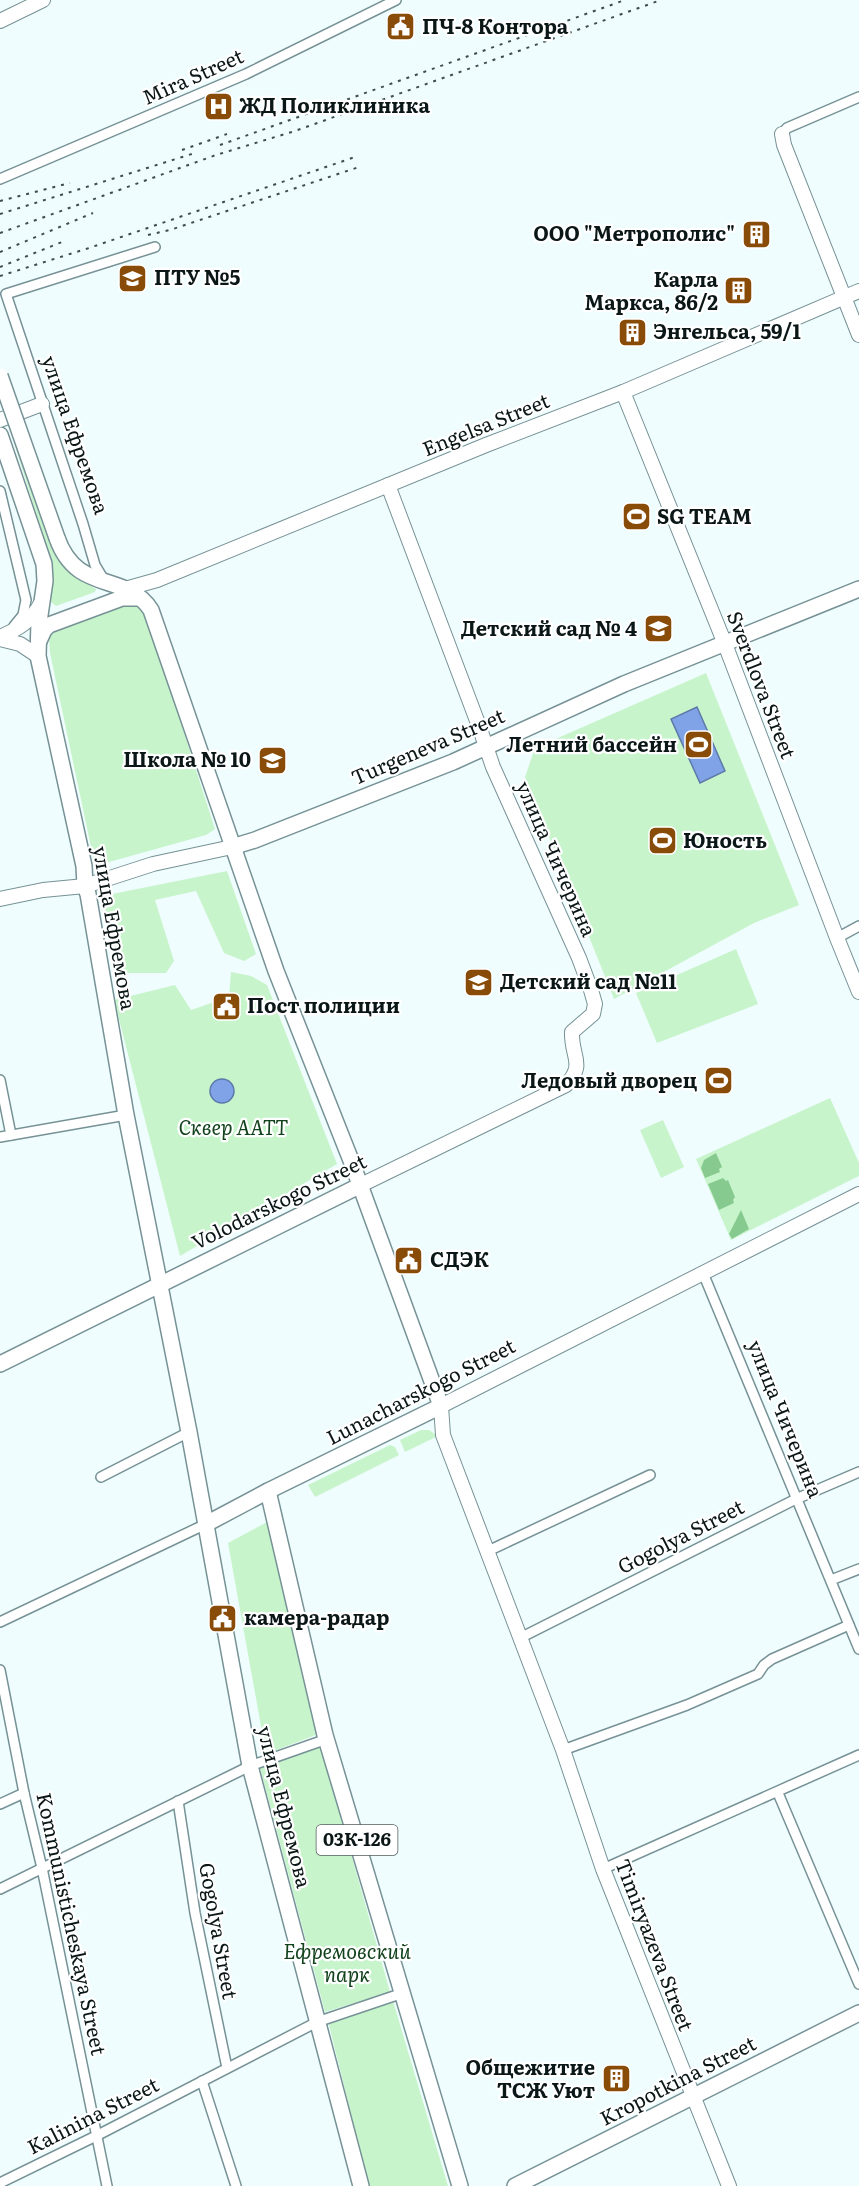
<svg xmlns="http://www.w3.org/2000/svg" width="859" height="2186" font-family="Literata,serif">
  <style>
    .green { fill: #c8f4cc }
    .forest { fill: #87ca8f }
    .water { fill: #80a3e7; stroke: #5d79a9; stroke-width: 1.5 }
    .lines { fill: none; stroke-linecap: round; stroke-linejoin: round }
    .street-casing { stroke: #769296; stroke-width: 12 }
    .secondary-casing { stroke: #769296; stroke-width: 16 }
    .primary-casing { stroke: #769296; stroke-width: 18 }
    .street { stroke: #fff; stroke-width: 9 }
    .secondary { stroke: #fff; stroke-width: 14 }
    .primary { stroke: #fff; stroke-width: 15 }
    .rail { stroke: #414c4d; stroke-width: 2; stroke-dasharray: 3 6; stroke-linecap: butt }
    .primary-bridge-casing { stroke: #769296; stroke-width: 18; stroke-linecap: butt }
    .primary-bridge { stroke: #fff; stroke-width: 15 }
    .labels { text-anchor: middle; stroke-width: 4.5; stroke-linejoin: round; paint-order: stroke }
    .shield { fill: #fff; stroke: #545c5d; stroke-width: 1.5 }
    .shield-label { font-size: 18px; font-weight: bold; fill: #0b1617 }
    .poi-label { font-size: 20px; font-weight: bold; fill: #0b1617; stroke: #fff; text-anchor: start }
    .street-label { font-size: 20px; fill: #0b1617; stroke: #fff }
    .park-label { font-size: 20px; font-style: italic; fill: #13431d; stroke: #fff }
  </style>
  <rect width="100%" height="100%" fill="#f0fdfe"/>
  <g class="green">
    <polygon points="15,428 60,560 74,575 96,589 95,592 56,606 51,602 53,567 10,430"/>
    <polygon points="131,601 145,611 215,829 206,835 95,866 50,653 49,640 52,631"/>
    <polygon points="706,673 799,905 754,923 614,999 525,777 535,748"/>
    <polygon points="227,871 256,954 244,961 224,953 196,891 155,900 174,961 166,973 118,973 102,896"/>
    <polygon points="736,949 758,1004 657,1043 636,993"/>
    <polygon points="231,972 251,976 267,985 337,1164 180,1256 114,1000 175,985 191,1010 229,997"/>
    <polygon points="830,1098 859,1163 859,1176 731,1240 696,1159"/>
    <polygon points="663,1120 684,1167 661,1178 640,1130"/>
    <polygon points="421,1430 429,1430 438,1436 405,1452 400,1440"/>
    <polygon points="390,1445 395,1447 399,1455 315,1497 308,1485"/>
    <polygon points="269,1521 321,1733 266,1754 228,1543"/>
    <polygon points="320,1744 390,1992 325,2012 260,1768"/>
    <polygon points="393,2001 448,2186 369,2186 328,2021"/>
  </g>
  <g class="forest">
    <polygon points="716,1153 722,1167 719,1169 720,1172 705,1178 701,1168 704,1160"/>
    <polygon points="723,1178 726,1181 728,1180 735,1197 733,1200 734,1203 719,1210 708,1184"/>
    <polygon points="741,1210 749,1229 732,1239 729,1234"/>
  </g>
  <g class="water">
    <polygon points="697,707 725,771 700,783 671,719"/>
    <circle cx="222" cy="1091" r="12"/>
  </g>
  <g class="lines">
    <defs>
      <g id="street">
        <polyline points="782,134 787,128 859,97"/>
        <polyline points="0,179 246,74 396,0"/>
        <polyline points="0,491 26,600 23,615 14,626"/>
        <polyline points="104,580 95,565 83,524 6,294 155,247"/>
        <polyline points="837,938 859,926"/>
        <polyline points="0,1080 11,1135"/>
        <polyline points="0,1137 126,1115"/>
        <polyline points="703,1273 859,1649"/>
        <polyline points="101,1477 189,1432"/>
        <polyline points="488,1551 650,1475"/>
        <polyline points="831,1580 859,1569"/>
        <polyline points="0,1622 206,1524"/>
        <polyline points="520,1638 796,1499 859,1472"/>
        <polyline points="0,1670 24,1793 42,1868 107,2186"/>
        <polyline points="563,1750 687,1705 758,1674 764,1665 772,1659 849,1625"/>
        <polyline points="778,1793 859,1984"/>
        <polyline points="178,1801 195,1913 227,2068"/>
        <polyline points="0,1804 24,1793"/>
        <polyline points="603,1869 859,1755"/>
        <polyline points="0,1889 250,1766 327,1739"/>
        <polyline points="202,2081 236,2186"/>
        <polyline points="0,2183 96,2136 317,2022 403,1993"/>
      </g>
      <g id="secondary">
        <polyline points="0,21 43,0"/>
        <polyline points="782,134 784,145 859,335"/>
        <polyline points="623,392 725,644 837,938 859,992"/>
        <polyline points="0,420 42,404"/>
        <polyline points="125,589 157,580 486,445 623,392 859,291"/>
        <path d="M0 637C18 629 32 621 41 603"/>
        <polyline points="0,639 20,644 38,656"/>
        <polyline points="0,899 43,890 85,886 153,864 232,847"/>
        <path d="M361 1185 566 1085C586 1064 571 1057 572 1032L593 1014 595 1004 591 990 579 958 493 767 479 726 388 485"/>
        <polyline points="729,2186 603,1869 563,1750 443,1435 441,1406 859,1194"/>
      </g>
      <g id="primary">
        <polyline points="0,435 44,564 45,581 39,622 38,656 84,866 85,886 88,894 126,1115 189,1432 250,1766 361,2186"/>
        <path d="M57 538C77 595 126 571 151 610L276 971 352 1163 441 1406 268 1491 206 1524"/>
        <polyline points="39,641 44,630 49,625 122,598 139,598"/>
        <polyline points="232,847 255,840 453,762 624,684 859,589"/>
        <polyline points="0,1364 361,1185"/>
        <polyline points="268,1491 325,1735 460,2186"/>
        <polyline points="515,2186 859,2013"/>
      </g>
    </defs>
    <use href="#street" class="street-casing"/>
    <use href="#secondary" class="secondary-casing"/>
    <use href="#primary" class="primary-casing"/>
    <use href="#street" class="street"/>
    <use href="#secondary" class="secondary"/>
    <use href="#primary" class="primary"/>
    <g class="rail">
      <polyline points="220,145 625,0"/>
      <polyline points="182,150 227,134"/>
      <polyline points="0,201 70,183"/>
      <polyline points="0,214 195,153"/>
      <polyline points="0,233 216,155 295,131 661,0"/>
      <polyline points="148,235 170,230 359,167"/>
      <polyline points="0,252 93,213"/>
      <polyline points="0,267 62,242"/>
      <polyline points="0,276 89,248 358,156"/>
    </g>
    <defs>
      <polyline id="primary-bridge" points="0,376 57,538"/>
    </defs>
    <use href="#primary-bridge" class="primary-bridge-casing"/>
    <use href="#primary-bridge" class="primary-bridge"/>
  </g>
  <defs>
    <symbol id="civic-square" viewBox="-11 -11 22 22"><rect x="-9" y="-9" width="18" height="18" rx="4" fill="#884c08" stroke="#fff"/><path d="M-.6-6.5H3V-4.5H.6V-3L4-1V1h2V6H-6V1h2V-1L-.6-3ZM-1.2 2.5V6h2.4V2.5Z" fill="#fff"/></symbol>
    <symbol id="hospital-square" viewBox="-11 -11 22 22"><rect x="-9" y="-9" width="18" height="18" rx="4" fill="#884c08" stroke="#fff"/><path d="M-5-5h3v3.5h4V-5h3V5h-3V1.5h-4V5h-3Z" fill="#fff"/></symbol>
    <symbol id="building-square" viewBox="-11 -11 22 22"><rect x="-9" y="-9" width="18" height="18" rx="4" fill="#884c08" stroke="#fff"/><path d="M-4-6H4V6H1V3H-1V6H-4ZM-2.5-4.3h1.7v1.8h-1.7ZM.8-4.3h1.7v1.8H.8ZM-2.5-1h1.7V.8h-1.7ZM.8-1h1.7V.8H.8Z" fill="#fff"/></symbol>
    <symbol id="university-square" viewBox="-11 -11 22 22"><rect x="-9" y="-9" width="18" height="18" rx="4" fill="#884c08" stroke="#fff"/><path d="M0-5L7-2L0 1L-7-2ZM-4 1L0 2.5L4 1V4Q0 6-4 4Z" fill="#fff"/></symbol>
    <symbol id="stadium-square" viewBox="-11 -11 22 22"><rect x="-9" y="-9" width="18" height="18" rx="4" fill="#884c08" stroke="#fff"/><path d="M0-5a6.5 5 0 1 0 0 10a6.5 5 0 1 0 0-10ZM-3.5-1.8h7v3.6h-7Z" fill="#fff"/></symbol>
    <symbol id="school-square" viewBox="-11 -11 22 22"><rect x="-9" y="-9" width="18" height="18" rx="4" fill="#884c08" stroke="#fff"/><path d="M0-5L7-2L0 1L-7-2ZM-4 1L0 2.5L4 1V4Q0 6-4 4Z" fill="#fff"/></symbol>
  </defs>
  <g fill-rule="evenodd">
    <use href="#civic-square" x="384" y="10" width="33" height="33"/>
    <use href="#hospital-square" x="202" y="90" width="33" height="33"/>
    <use href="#building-square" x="740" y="218" width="33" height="33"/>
    <use href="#university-square" x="116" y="262" width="33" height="33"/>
    <use href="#building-square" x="722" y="274" width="33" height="33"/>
    <use href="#building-square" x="616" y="316" width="33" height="33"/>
    <use href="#stadium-square" x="620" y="500" width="33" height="33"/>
    <use href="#school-square" x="642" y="612" width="33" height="33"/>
    <use href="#stadium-square" x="682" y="728" width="33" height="33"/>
    <use href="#school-square" x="256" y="744" width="33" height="33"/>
    <use href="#stadium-square" x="646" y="824" width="33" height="33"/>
    <use href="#school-square" x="462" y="966" width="33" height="33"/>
    <use href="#civic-square" x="210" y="990" width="33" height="33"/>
    <use href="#stadium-square" x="702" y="1064" width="33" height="33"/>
    <use href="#civic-square" x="392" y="1244" width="33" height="33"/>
    <use href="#civic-square" x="206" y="1602" width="33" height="33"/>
    <use href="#building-square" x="600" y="2062" width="33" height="33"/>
  </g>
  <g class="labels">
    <rect class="shield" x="316.5" y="1825" width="81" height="30" rx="4.5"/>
    <g class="shield-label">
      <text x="357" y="1846">03К-126</text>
    </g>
    <g class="poi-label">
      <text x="422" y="34">ПЧ-8 Контора</text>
      <text x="239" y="113">ЖД Поликлиника</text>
      <text x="735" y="241" text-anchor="end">ООО "Метрополис"</text>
      <text x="154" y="285">ПТУ №5</text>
      <text x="718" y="287" text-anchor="end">Карла<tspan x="718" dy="23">Маркса, 86/2</tspan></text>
      <text x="653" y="339">Энгельса, 59/1</text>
      <text x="657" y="524">SG TEAM</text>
      <text x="637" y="636" text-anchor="end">Детский сад № 4</text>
      <text x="677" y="752" text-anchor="end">Летний бассейн</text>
      <text x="251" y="767" text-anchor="end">Школа № 10</text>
      <text x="683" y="848">Юность</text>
      <text x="500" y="989">Детский сад №11</text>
      <text x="247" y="1013">Пост полиции</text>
      <text x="697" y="1088" text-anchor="end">Ледовый дворец</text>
      <text x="430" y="1267">СДЭК</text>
      <text x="244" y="1625">камера-радар</text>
      <text x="595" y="2075" text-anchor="end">Общежитие<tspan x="595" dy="23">ТСЖ Уют</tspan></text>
    </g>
    <g class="street-label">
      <text transform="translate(193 77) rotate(-24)" y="7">Mira Street</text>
      <text transform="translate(486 425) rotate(-22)" y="7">Engelsa Street</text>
      <text transform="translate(75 435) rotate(71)" y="7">улица Ефремова</text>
      <text transform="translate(761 685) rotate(69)" y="7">Sverdlova Street</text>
      <text transform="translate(428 747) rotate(-23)" y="7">Turgeneva Street</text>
      <text transform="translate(556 859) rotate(66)" y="7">улица Чичерина</text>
      <text transform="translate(114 928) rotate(80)" y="7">улица Ефремова</text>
      <text transform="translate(279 1202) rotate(-26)" y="7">Volodarskogo Street</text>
      <text transform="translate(421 1392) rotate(-27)" y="7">Lunacharskogo Street</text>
      <text transform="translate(785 1419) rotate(68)" y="7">улица Чичерина</text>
      <text transform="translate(681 1537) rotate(-27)" y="7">Gogolya Street</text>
      <text transform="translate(284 1807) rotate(76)" y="7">улица Ефремова</text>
      <text transform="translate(71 1924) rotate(78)" y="7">Kommunisticheskaya Street</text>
      <text transform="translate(218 1931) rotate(80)" y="7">Gogolya Street</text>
      <text transform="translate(654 1945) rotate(69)" y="7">Timiryazeva Street</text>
      <text transform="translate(678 2081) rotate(-27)" y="7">Kropotkina Street</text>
      <text transform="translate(93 2116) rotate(-27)" y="7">Kalinina Street</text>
    </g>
    <g class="park-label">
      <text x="233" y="1135">Сквер ААТТ</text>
      <text x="347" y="1959">Ефремовский<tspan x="347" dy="23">парк</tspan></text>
    </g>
  </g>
</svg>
